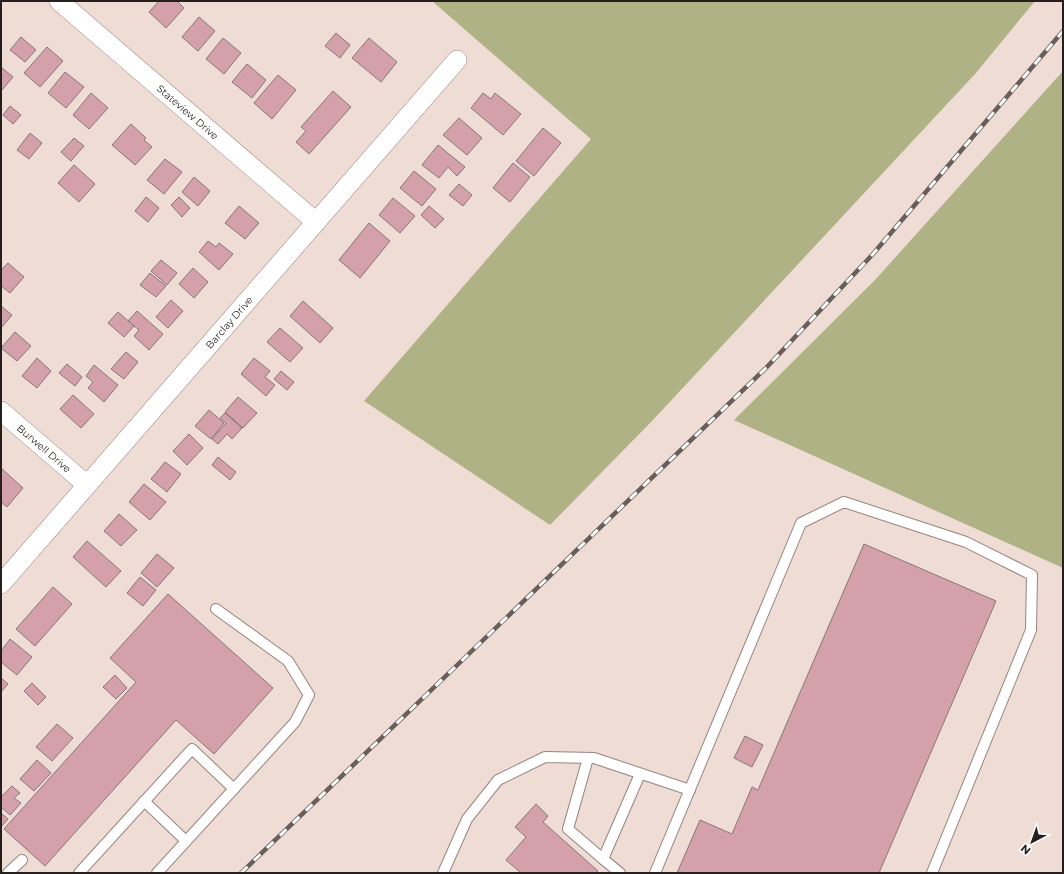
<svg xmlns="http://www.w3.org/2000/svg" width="1064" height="874" font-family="Montserrat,sans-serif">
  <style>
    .green { fill: #afb285 }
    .building { fill: #d4a1aa; stroke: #877679 }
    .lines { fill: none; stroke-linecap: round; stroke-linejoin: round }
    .service-casing { stroke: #96857f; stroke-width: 12 }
    .minor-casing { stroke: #96857f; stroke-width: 20 }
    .service { stroke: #fff; stroke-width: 10 }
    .minor { stroke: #fff; stroke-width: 19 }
    .rail-casing { stroke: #685e5a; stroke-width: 4.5 }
    .rail { stroke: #fff; stroke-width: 3; stroke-dasharray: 9; stroke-linecap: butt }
    .labels { text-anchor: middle; stroke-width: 3; stroke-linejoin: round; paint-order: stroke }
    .street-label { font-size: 10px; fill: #261f1d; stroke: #fff }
  </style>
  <rect width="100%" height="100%" fill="#eedcd5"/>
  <g class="green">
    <polygon points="432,1 1035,1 975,74 652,421 550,525 364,401 591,139"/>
    <polygon points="1063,71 1063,568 734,420 875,280"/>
  </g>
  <g class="building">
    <polygon points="159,1 177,1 184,8 166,28 149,12"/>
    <polygon points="199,17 215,31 198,51 182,37"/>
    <polygon points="336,33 350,45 340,58 325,46"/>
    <polygon points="21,37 36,50 25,62 10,50"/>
    <polygon points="223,38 241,53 224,74 206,59"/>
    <polygon points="369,38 397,62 381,82 352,58"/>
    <polygon points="47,47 63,61 40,87 24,73"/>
    <polygon points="247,64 266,80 252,98 232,82"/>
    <polygon points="1,67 13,77 1,91"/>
    <polygon points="65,72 84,87 66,108 48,93"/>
    <polygon points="278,75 296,90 272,119 254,103"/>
    <polygon points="333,91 351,107 309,154 296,142 306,131 301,127"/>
    <polygon points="91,93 108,108 89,129 73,115"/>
    <polygon points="483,93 491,99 495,93 521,114 503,135 471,108"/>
    <polygon points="10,106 21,115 13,124 3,115"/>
    <polygon points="459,118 482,138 467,155 443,135"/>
    <polygon points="131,124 146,138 144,140 152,147 135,165 112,145"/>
    <polygon points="543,128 561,143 534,176 516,161"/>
    <polygon points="30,133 42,143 29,159 17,150"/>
    <polygon points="74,138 84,146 71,161 61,152"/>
    <polygon points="438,145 465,167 457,176 448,167 439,178 422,165"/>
    <polygon points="165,159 182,172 164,194 147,180"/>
    <polygon points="513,163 530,177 510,202 493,188"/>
    <polygon points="74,165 95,184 79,202 58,183"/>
    <polygon points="414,171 436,189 422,206 400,188"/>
    <polygon points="194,177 210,191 198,206 182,192"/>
    <polygon points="459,184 472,195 463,206 449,195"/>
    <polygon points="146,197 159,208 148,222 135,211"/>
    <polygon points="179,197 190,208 182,217 171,205"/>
    <polygon points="393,198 415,216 400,233 379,215"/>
    <polygon points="239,206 259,223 245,239 225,223"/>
    <polygon points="429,206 444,219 435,228 421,215"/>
    <polygon points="369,223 390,241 360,278 339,260"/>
    <polygon points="208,241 216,247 219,243 233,254 219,270 199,252"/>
    <polygon points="161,260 177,273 167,285 151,271"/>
    <polygon points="8,263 24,277 10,293 1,286 1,270"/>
    <polygon points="193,268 208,282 194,298 179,284"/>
    <polygon points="150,273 166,286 156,297 140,285"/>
    <polygon points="171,300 183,311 168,328 156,317"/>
    <polygon points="303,301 333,328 320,343 290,316"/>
    <polygon points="1,306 12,315 1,328"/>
    <polygon points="137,311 163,334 149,350 134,336 139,330 128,321"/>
    <polygon points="118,312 134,326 124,337 108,323"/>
    <polygon points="280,328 303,348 290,362 267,342"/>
    <polygon points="15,332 31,346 17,361 1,348"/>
    <polygon points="126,352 138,362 124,379 111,369"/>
    <polygon points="37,358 51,371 37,388 22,376"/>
    <polygon points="254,358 270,371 265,377 275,385 266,396 241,374"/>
    <polygon points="67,364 82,377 75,386 59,373"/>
    <polygon points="94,365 118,385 104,402 88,388 93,382 86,376"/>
    <polygon points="281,371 294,382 287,390 274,379"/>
    <polygon points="73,395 94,414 81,428 60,409"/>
    <polygon points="238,397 257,413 243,428 225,412"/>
    <polygon points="209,410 224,423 211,439 195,426"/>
    <polygon points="225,413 242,428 232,439 227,434 218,444 212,439 226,423 220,418"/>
    <polygon points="189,434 203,448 187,465 173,451"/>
    <polygon points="218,457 236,472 230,480 212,465"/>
    <polygon points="165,462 181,474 167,492 151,479"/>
    <polygon points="1,468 23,488 7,507 1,502"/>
    <polygon points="144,484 166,502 150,520 129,502"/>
    <polygon points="119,514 137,530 121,546 104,531"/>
    <polygon points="87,541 121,571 106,587 73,557"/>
    <polygon points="864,544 996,601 879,873 677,873 700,820 732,834 752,787 758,790"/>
    <polygon points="157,554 174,568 157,587 141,573"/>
    <polygon points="140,577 156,590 143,606 127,593"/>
    <polygon points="53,587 72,604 35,646 16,629"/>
    <polygon points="168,594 273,688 214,754 176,720 45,866 4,829 136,682 110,658"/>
    <polygon points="10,639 32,657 17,675 1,662 1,651"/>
    <polygon points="115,675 127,688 116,699 103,687"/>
    <polygon points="1,678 8,684 1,692"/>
    <polygon points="32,683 46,697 38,705 24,691"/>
    <polygon points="57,724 73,738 52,761 36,747"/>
    <polygon points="745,736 763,745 752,767 734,758"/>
    <polygon points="37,760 51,773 34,791 20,779"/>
    <polygon points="12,786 20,793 14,798 21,803 10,815 1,807 1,797"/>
    <polygon points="536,804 548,816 543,822 598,871 596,873 521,873 506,860 526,837 515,827"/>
    <polygon points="1,813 8,819 1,827"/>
  </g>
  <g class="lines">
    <defs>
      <g id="service">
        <polyline points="588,758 568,829 603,859"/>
        <polyline points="144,801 186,841"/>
        <polyline points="8,873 22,860"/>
        <polyline points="79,873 192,749 234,789"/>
        <polyline points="157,873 295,722 309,695 288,661 216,609"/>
        <polyline points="443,873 467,819 498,780 545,757 594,758 690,790"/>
        <polyline points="620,873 603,859 640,774"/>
        <polyline points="655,873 801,523 844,502 966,542 1032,575 1031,630 932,873"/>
      </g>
      <g id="minor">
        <path id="s1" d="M59 1 316 222"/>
        <path id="s2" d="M1 411 87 485"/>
        <path id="s3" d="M1 584 457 60"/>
      </g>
    </defs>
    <use href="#service" class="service-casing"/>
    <use href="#minor" class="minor-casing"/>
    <use href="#service" class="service"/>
    <use href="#minor" class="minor"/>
    <defs>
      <polyline id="rail" points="241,873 766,368 873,254 1063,31"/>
    </defs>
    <use href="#rail" class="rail-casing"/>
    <use href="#rail" class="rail"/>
  </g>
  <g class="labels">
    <g class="street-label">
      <text dy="4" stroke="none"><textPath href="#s1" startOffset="170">Stateview Drive</textPath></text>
      <text dy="4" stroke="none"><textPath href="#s3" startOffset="347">Barclay Drive</textPath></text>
      <text dy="4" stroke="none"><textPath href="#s2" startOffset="57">Burwell Drive</textPath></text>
    </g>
  </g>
  <rect width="1064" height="874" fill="none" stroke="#261f1d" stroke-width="4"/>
  <g transform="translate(1032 842) rotate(221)" stroke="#ffffff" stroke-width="3" paint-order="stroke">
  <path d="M0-3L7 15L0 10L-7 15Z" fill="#261f1d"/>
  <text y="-6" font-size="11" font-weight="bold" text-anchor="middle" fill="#261f1d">N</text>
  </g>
</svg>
